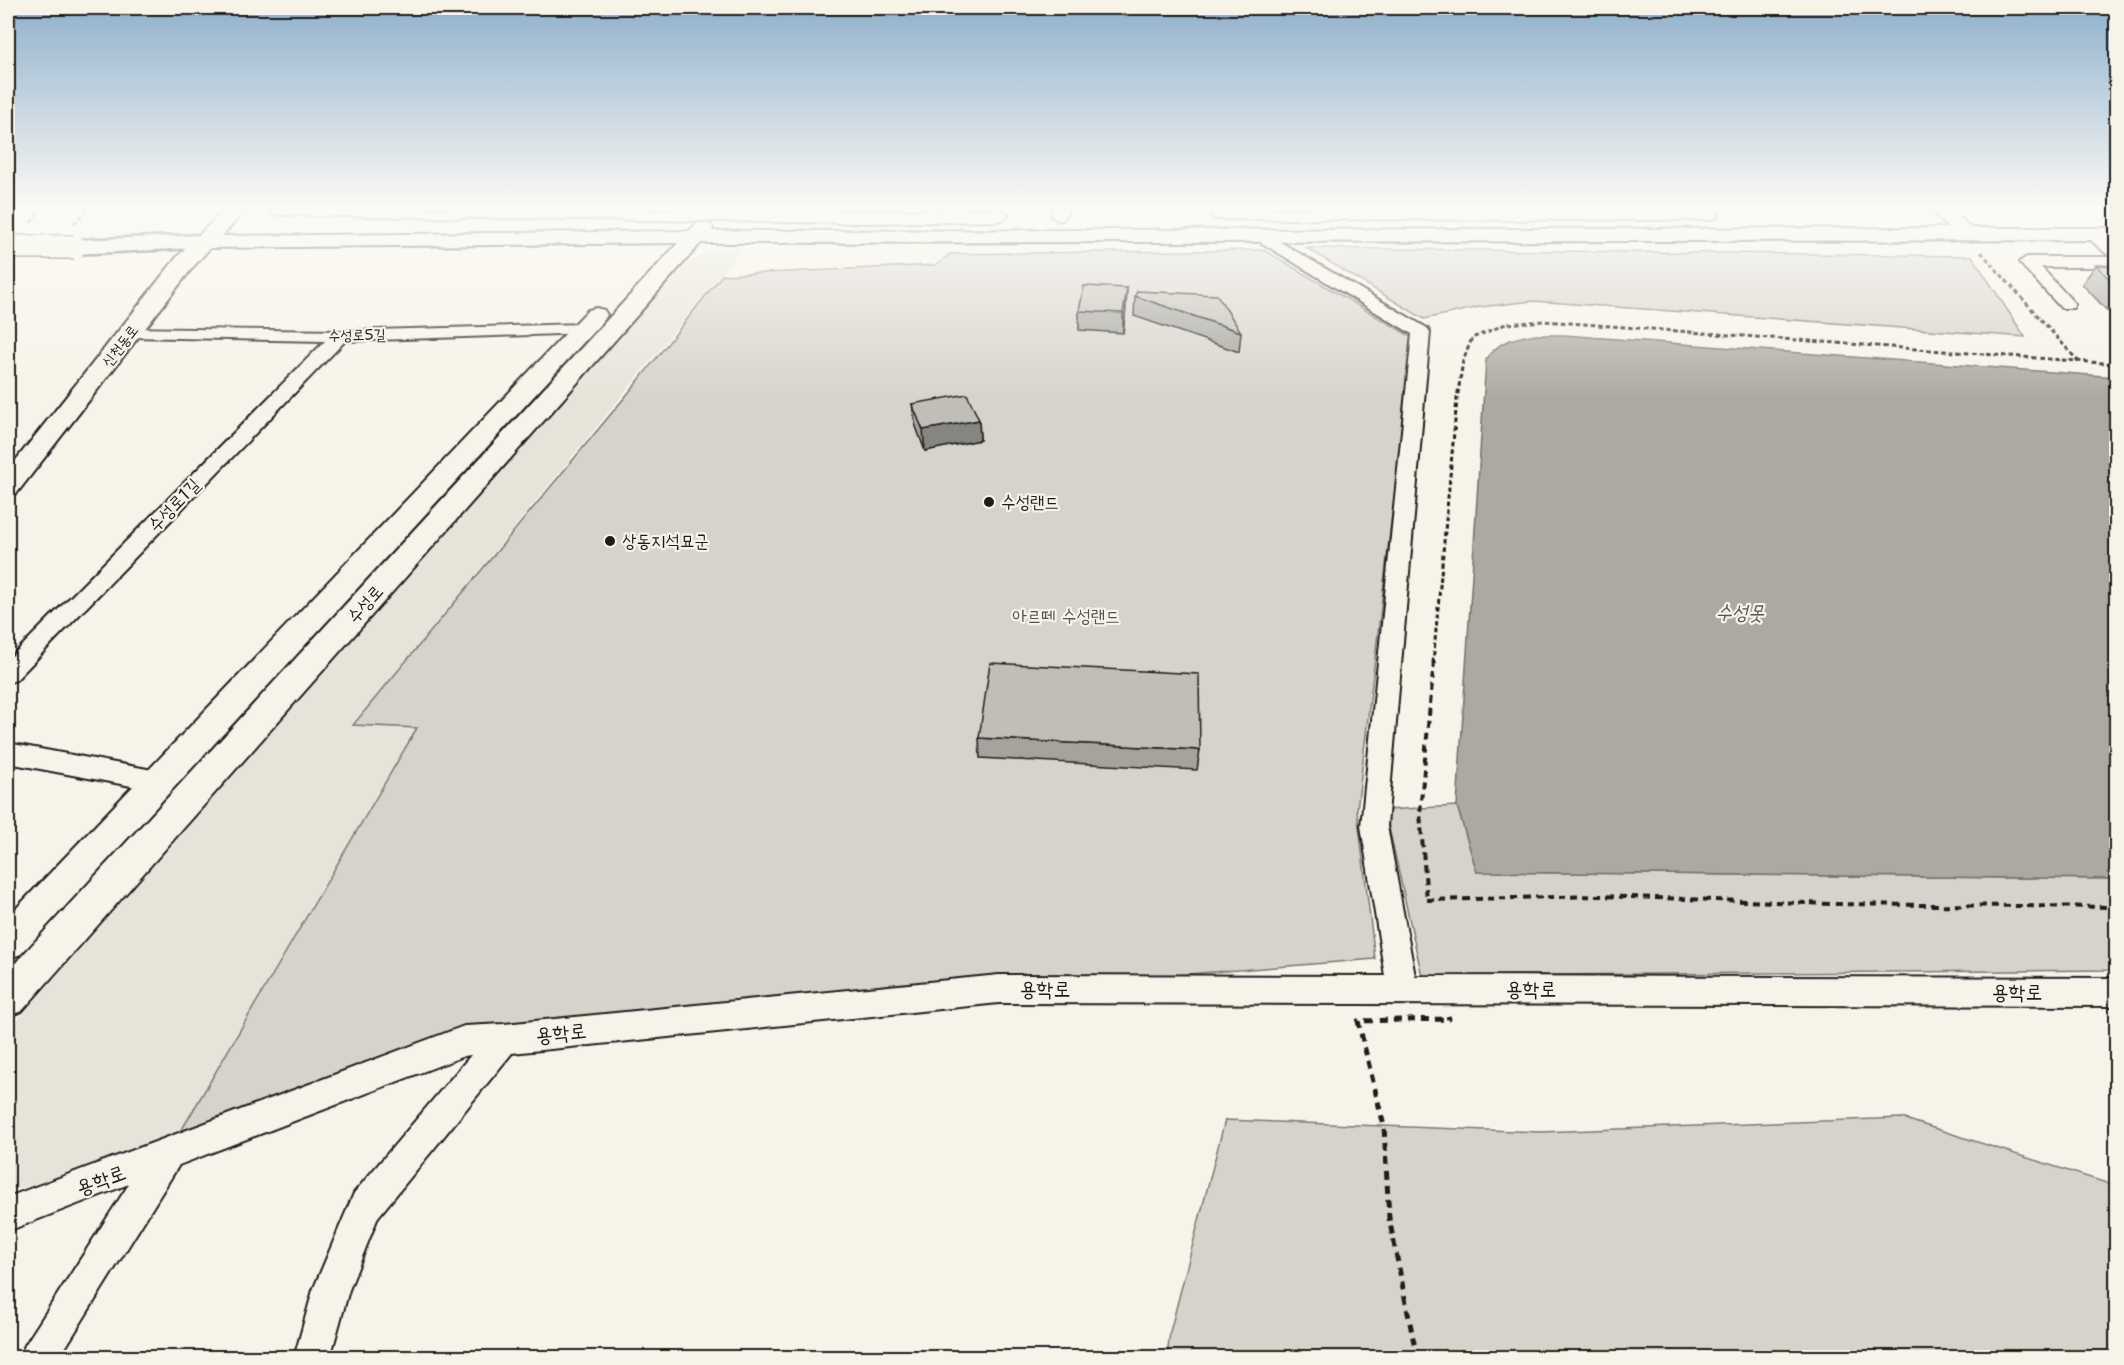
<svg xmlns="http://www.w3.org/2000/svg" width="2124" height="1365" font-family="'Shantell Sans','Poor Story',sans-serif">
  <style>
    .built { fill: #e6e3d9 }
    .green { fill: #d7d3cb; stroke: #7a7874; stroke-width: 1.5 }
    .water { fill: #aca9a2; stroke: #72716c; stroke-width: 1.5 }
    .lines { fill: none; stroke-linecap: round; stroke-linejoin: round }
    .minor-casing { stroke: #1c1c1c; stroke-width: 4 }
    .major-casing { stroke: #1c1c1c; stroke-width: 4 }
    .highway-casing { stroke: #1c1c1c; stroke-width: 5 }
    .path-far2 { stroke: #1c1c1c; stroke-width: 3; stroke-dasharray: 4.5 3; stroke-linecap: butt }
    .path-far1 { stroke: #1c1c1c; stroke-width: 4; stroke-dasharray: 7 5; stroke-linecap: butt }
    .path { stroke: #1c1c1c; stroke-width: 5; stroke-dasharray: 8 6; stroke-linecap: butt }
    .minor { fill: #f7f3e8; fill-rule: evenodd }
    .major { fill: #f7f3e8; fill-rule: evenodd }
    .highway { fill: #f7f3e8; fill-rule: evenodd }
    .highway-bridge-casing { stroke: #1c1c1c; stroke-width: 26; stroke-linecap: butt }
    .highway-bridge { stroke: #f7f3e8; stroke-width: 23 }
    .wall { fill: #a5a39c; stroke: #1c1c1c; stroke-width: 1.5 }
    .shaded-wall { fill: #86857f; stroke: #1c1c1c; stroke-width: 1.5 }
    .building { fill: #c0beb5; stroke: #1c1c1c; stroke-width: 1.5 }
    .poi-dot { fill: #1c1c1c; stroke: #f7f3e8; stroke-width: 2 }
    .labels { text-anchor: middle; stroke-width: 4.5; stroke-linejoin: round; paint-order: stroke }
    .far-street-label { font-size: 15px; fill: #1c1c1c; stroke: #f7f3e8 }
    .poi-label { font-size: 18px; fill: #1c1c1c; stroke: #f7f3e8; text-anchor: start }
    .street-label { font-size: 18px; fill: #1c1c1c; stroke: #f7f3e8 }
    .park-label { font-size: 18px; fill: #545351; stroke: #f7f3e8 }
    .water-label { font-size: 20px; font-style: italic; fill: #565452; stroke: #f7f3e8 }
    .near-street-label { font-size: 21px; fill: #1c1c1c; stroke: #f7f3e8 }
  </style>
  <rect width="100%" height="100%" fill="#f7f3e8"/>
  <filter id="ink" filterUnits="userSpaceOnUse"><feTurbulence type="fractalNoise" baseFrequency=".0167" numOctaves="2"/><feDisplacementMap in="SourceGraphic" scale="12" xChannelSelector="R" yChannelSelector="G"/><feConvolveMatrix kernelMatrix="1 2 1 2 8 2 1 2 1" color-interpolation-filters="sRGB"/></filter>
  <g filter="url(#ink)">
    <polygon class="built" points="744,246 354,724 417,728 167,1155 8,1191 8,1031 686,263 714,249"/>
    <g class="green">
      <polygon points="1306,248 1972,256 2025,337 1534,301 1480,307 1424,319"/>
      <polygon points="1264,250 1413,338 1357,810 1375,959 999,989 516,1037 167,1155 417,728 353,725 635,385 722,275 936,265 950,254"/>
      <polygon points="1457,806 1477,872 2116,879 2116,970 1422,976 1385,810"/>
      <polygon points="1902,1118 2116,1186 2116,1357 1167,1357 1170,1332 1225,1120 1541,1132"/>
    </g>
    <path class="water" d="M1531 335H1564L2116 377V879L1477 872 1457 806 1486 360C1496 343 1512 338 1531 335Z"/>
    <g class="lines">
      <defs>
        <g id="minor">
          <polygon points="1053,209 1069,209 1064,219 1059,221 1051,216"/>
          <polygon points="2092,229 2098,231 2116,246 2116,267 2041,267 2075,304 2073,308 2061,308 2019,262 2027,257 2110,257 2084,234"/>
          <polygon points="1263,232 1427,328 1430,332 1387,826 1415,976 2116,978 2116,1006 999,1003 512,1053 378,1217 349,1290 330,1358 294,1358 313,1290 354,1193 471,1055 464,1056 179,1165 59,1358 20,1358 25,1345 129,1184 8,1231 8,1197 464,1026 504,1024 999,975 1385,976 1361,826 1412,334 1257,240 1255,237"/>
          <polygon points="583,324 589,325 592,329 589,333 345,341 16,680 8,683 8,660 325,341 131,337 125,336 122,332 125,328 340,331"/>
          <polygon points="8,743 158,771 167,774 171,781 167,788 158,791 8,763"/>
        </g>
        <g id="major">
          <path d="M225 209H246L222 236 689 231C696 223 700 221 710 224L713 228 711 231 1948 228 1930 209H1951L1971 228H2116V240L701 243 22 1011 8 1016V971L678 243 210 248 193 267 17 493 8 495V470L177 257Z"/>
          <polygon points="269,209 860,211 998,209 1005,211 1008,215 1005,219 998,221 860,223 279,215 272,213"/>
          <polygon points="1222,209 1713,209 1719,214 1716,218 1709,220 1215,219 1212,215 1215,211"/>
          <polygon points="596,308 604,310 607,315 604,320 21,954 8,959 8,917 588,310"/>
        </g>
        <polygon id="highway" points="204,235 212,237 215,242 212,247 74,254 66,252 63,247 66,242 74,240"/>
      </defs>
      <use href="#minor" class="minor-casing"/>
      <use href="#major" class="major-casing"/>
      <use href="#highway" class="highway-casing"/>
      <g class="path-far2">
        <polyline points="31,223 40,209"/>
        <polyline points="74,224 87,209"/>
        <polyline points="1981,252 2078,361"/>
        <polyline points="1433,663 1457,399 1463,361 1472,338 1506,324 1544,321 2116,364"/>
      </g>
      <polyline class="path-far1" points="1434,661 1420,813 1427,900 1599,896 1833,904 2116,907"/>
      <polyline class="path" points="1417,1358 1389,1218 1384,1126 1358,1021 1449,1019 1448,1016"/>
      <use href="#minor" class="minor"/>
      <use href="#major" class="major"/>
      <use href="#highway" class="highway"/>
      <defs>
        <polyline id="highway-bridge" points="8,247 74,247"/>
      </defs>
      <use href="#highway-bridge" class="highway-bridge-casing"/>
      <use href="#highway-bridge" class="highway-bridge"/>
    </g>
    <g class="wall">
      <polygon points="2096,265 2116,266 2116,320 2082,284"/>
      <polygon points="1127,288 1126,308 1123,333 1079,330 1079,311"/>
      <polygon points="1135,296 1241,332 1239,352 1134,316"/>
      <polygon points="912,404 979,420 980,440 925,451 915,424"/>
      <polygon points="979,738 1200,750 1197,770 980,758"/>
    </g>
    <g class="shaded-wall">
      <polygon points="1127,288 1126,308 1123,333 1123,313"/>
      <polygon points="979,420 980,440 925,451 923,430"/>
    </g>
    <g class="building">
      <polygon points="2096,265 2116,266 2116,286"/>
      <polygon points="1084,286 1127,288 1123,313 1079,311"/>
      <polygon points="1137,291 1217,295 1241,332 1135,296"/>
      <polygon points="967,394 979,420 923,430 912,404"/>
      <polygon points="990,663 1199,674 1200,750 979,738"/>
    </g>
  </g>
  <linearGradient id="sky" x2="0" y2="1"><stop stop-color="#90b0cc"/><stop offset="0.52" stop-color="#fbfaf5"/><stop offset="1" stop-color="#fbfaf5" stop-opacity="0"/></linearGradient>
  <rect width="2124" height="400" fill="url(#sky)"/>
  <g class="poi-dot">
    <circle cx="989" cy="502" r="6"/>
    <circle cx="610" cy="541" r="6"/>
  </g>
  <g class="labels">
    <g class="far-street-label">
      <text transform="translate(357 335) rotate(-1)" y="5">수성로5길</text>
      <text transform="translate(120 346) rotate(-52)" y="5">신천동로</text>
    </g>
    <g class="poi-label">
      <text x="1001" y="508">수성랜드</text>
      <text x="622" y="547">상동지석묘군</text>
    </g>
    <g class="street-label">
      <text transform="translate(174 505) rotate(-46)" y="6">수성로1길</text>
      <text transform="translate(365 604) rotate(-48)" y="6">수성로</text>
    </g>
    <g class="park-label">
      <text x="1066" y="622">아르떼 수성랜드</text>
    </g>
    <g class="water-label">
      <text x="1740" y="619">수성못</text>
    </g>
    <g class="near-street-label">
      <text x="1045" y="996">용학로</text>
      <text x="1531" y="996">용학로</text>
      <text x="2017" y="999">용학로</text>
      <text transform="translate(561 1033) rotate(-6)" y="7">용학로</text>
      <text transform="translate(101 1180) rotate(-20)" y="7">용학로</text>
    </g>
  </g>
  <rect width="2124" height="1365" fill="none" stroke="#f7f3e8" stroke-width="30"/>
  <rect x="15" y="15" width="2094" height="1335" fill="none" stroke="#1c1c1c" stroke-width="2" filter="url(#ink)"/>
</svg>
